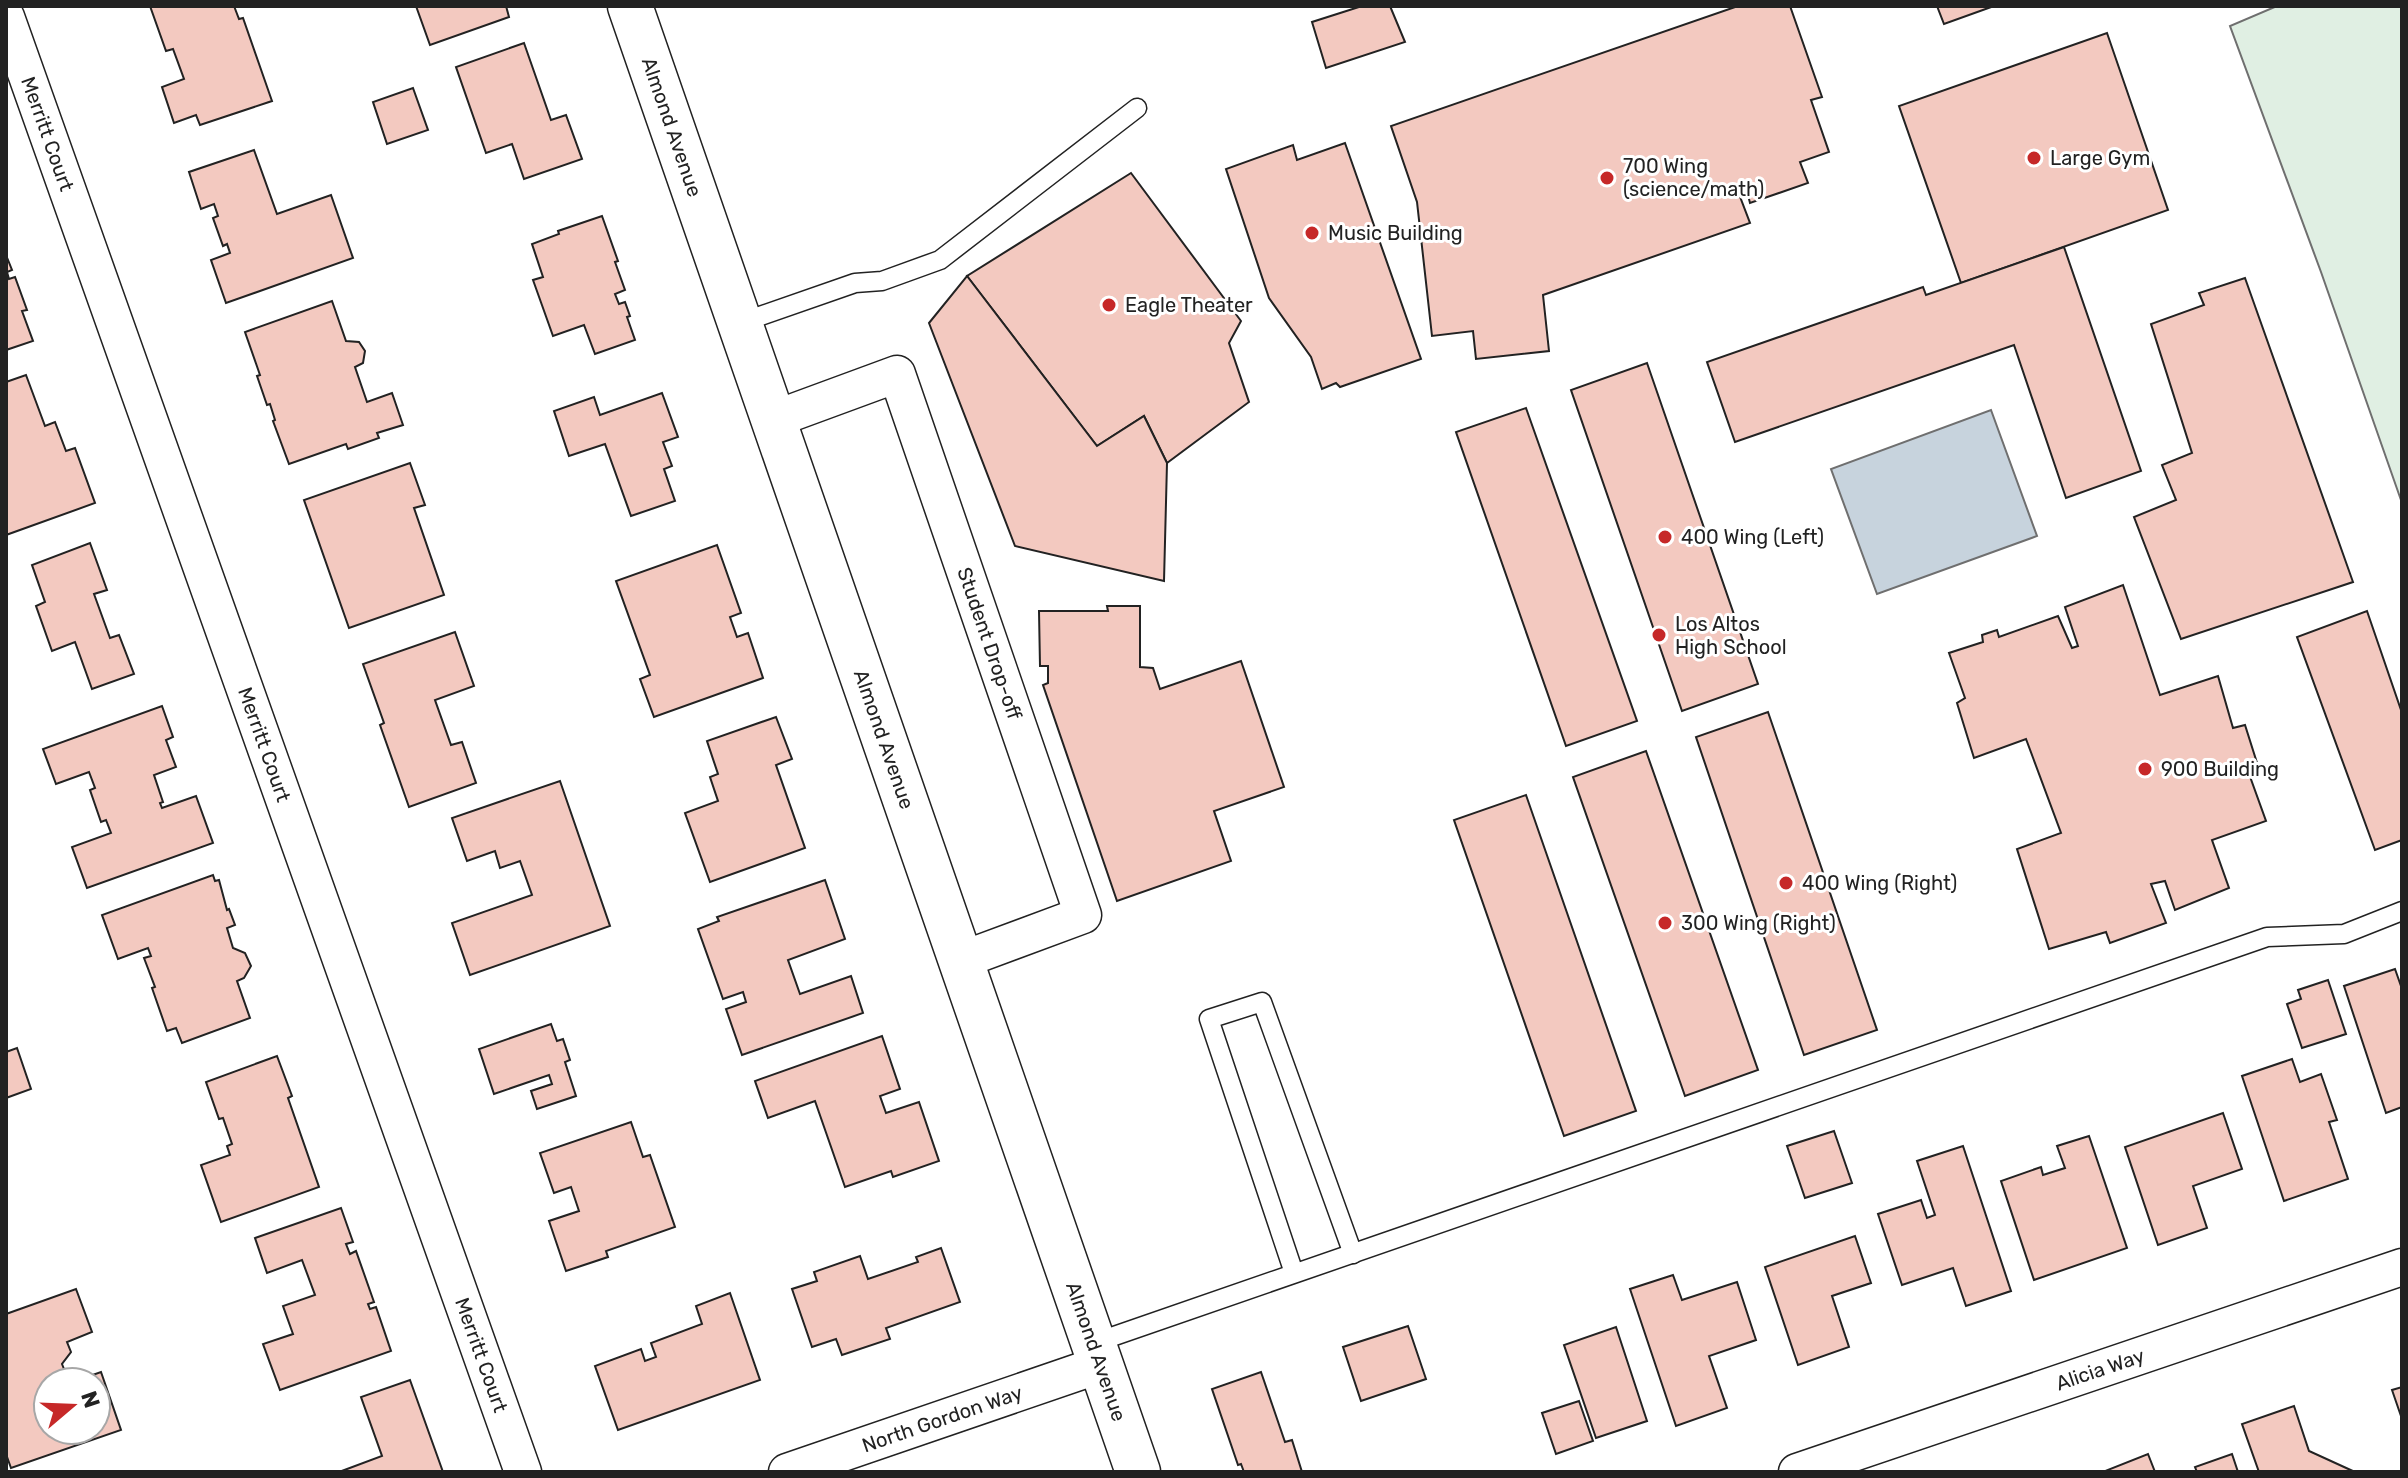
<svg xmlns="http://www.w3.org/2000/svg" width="2408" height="1478" font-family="Rubik,sans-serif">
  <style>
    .green { fill: #e0efe3; stroke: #6f6f6f; stroke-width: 2 }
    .water { fill: #c7d3dd; stroke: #6f6f6f; stroke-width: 2 }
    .building { fill: #f3c9c0; stroke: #222; stroke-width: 2; fill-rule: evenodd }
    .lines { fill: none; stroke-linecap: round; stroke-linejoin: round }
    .lane-casing { stroke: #222; stroke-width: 21 }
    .street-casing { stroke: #222; stroke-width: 39 }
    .secondary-casing { stroke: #222; stroke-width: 47 }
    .lane { stroke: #fff; stroke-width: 18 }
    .street { stroke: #fff; stroke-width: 36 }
    .secondary { stroke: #fff; stroke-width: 44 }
    .poi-dot { fill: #c62828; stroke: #fff; stroke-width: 3 }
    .labels { text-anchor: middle; stroke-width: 6; stroke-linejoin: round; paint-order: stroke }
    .street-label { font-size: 20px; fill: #222; stroke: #fff }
    .poi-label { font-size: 20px; fill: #222; stroke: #fff; text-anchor: start }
  </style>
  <rect width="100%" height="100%" fill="#fff"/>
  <polygon class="green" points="2277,6 2402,6 2402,503 2321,272 2230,26"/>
  <polygon class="water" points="1991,410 2037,536 1877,594 1831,469"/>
  <g class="building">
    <polygon points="150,6 234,6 239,19 243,18 272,101 200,125 196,115 174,123 162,87 184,79 173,49 166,51"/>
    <polygon points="416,6 506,6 509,17 430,45"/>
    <polygon points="1362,6 1390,6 1405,42 1326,68 1312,22"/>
    <polygon points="1738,6 1790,6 1822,97 1811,100 1829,152 1800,162 1808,183 1750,203 1747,191 1739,194 1750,223 1543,295 1549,351 1476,359 1473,331 1432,336 1417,202 1391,126"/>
    <polygon points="1937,6 1994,6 1944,24"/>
    <polygon points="2107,33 2168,210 1961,283 1899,106"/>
    <polygon points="524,43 551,120 566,115 582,159 524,179 512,144 486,153 456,67"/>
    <polygon points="413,88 428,130 387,144 373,102"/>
    <polygon points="1345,143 1421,359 1340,387 1336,383 1322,389 1311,357 1269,298 1226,169 1293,145 1297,160"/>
    <polygon points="254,150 277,214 331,195 353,258 226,303 211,260 230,253 227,244 223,246 213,218 218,216 214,204 201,209 189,172"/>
    <polygon points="1131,173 1241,321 1229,343 1249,402 1167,463 1144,416 1097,446 967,276"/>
    <polygon points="602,216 618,261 615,262 625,290 615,294 619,304 625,302 630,316 627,317 635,340 595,354 584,325 553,336 533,280 543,277 532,244 559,234 558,231"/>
    <polygon points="2064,247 2141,471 2066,498 2014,345 1735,442 1707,362 1923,287 1926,295"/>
    <polygon points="6,255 12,270 7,272 9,279 15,277 27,310 22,311 33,341 6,350"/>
    <polygon points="967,276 1097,446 1144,416 1167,463 1164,581 1015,546 929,323"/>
    <polygon points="2245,278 2353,582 2181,639 2134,517 2176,500 2162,465 2192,453 2151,324 2204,305 2199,293"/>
    <polygon points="332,301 346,341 359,342 365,351 363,363 355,367 367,402 392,393 403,425 377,433 379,438 348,449 346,444 289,464 273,421 275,420 270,404 267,405 257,376 260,375 245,332"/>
    <polygon points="1647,363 1758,684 1682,711 1571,390"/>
    <polygon points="26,375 45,426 55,422 66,451 75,448 95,503 6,535 6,382"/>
    <polygon points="662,393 678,437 663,442 672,466 664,469 675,501 631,516 605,444 569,456 554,411 594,397 600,415"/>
    <polygon points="1526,408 1637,721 1566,746 1456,432"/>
    <polygon points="410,463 425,505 414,508 444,595 349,628 304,500"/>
    <polygon points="90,543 107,590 94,594 110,638 119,635 134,674 92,689 75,642 52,651 36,606 45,602 32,565"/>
    <polygon points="717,545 741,613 730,617 737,637 748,633 763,678 654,717 640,679 650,675 616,581"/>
    <polygon points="2123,585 2160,695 2218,676 2233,728 2245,725 2258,766 2248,771 2266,821 2212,840 2229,888 2175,910 2165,881 2151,884 2166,923 2110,943 2106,932 2049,949 2017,849 2061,833 2026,739 1974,758 1957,703 1965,698 1949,653 1983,642 1982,635 1997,630 1999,637 2058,616 2072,648 2078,646 2065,607"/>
    <polygon points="1107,606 1140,606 1140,667 1153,668 1160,689 1241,661 1284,787 1214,811 1231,861 1117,901 1043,685 1048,683 1048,666 1040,666 1039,611 1108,611"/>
    <polygon points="2367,611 2402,713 2402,840 2375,850 2297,637"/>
    <polygon points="455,632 474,686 435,700 451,745 462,742 476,783 409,807 380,725 384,723 363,664"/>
    <polygon points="162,706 173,737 166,740 176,767 154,775 163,802 160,803 162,808 196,796 213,843 87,888 72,847 111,833 106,820 101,822 90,790 95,788 89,772 56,784 43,749"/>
    <polygon points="1768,712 1877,1030 1804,1055 1696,737"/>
    <polygon points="776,717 792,759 776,765 805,848 710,882 685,813 718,801 710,777 718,774 707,741"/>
    <polygon points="1646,751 1758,1070 1685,1096 1573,777"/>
    <polygon points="560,781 610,926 470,975 452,923 532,895 520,861 500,868 495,851 467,861 452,818"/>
    <polygon points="1526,795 1636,1111 1564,1136 1454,820"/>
    <polygon points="213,875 215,881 219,880 227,910 229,909 235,925 227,928 233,948 245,953 251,966 244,978 237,981 250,1018 182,1043 176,1028 167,1031 152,988 155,987 144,958 151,956 148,948 118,959 102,915"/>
    <polygon points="825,880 845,939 788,960 800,994 851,976 863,1013 742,1055 726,1009 746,1002 743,992 723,999 698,929 719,921 717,917"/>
    <polygon points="2395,969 2402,989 2402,1107 2386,1113 2344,986"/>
    <polygon points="2328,980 2346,1034 2302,1048 2287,1004 2301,999 2298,990"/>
    <polygon points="551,1024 557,1041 563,1039 570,1060 565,1062 576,1096 537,1109 531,1091 552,1084 549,1075 494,1094 479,1049"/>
    <polygon points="882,1036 900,1089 880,1096 886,1113 919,1102 939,1161 893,1177 891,1171 845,1187 815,1101 768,1118 755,1081"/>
    <polygon points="17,1048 31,1089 6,1098 6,1052"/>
    <polygon points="277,1056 292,1096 288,1098 319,1187 221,1222 201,1165 230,1155 227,1146 232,1144 223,1118 219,1119 206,1082"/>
    <polygon points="2292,1059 2300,1082 2321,1074 2337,1120 2329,1122 2348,1179 2284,1201 2242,1076"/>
    <polygon points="2223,1113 2242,1169 2193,1186 2207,1228 2158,1245 2125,1147"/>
    <polygon points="631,1122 643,1157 650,1155 675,1227 606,1251 608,1257 566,1271 549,1221 579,1211 571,1187 554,1193 540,1153"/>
    <polygon points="1834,1131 1852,1183 1805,1198 1787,1146"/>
    <polygon points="2089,1136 2127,1248 2034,1280 2001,1181 2041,1167 2043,1175 2065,1168 2057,1146"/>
    <polygon points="1963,1146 2011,1291 1966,1306 1953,1268 1902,1285 1878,1214 1921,1200 1927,1218 1935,1215 1917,1161"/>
    <polygon points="341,1208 353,1242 346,1244 350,1254 356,1251 374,1302 368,1304 370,1309 376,1307 391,1351 280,1390 263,1344 293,1334 283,1306 315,1295 302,1260 267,1273 255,1238"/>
    <polygon points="1855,1236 1871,1283 1832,1296 1849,1347 1798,1365 1765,1267"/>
    <polygon points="941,1248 960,1302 886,1328 890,1339 842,1355 836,1339 812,1347 792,1289 817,1281 814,1272 860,1256 868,1279 918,1262 916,1257"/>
    <polygon points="1673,1275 1682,1300 1737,1282 1756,1340 1709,1356 1727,1408 1676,1426 1630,1289"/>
    <path d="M76 1289 92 1332 67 1342 71 1352 62 1364 68 1379 82 1374 84 1378 101 1372 121 1430 11 1468 6 1454V1314ZM48 1382H96V1430H48Z"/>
    <polygon points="730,1293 760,1380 618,1430 595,1366 641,1349 645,1361 656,1357 651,1343 702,1324 696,1306"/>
    <polygon points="1408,1326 1426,1379 1361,1401 1343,1347"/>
    <polygon points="1616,1327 1647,1421 1596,1438 1564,1345"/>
    <polygon points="1261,1372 1285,1442 1292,1440 1302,1472 1244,1472 1241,1464 1238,1465 1212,1389"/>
    <polygon points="410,1380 443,1472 339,1472 382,1456 361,1397"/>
    <polygon points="2402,1387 2402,1419 2392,1390"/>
    <polygon points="1579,1401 1593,1441 1556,1454 1542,1413"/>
    <polygon points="2294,1406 2309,1451 2355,1472 2259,1472 2242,1424"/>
    <polygon points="2148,1454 2155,1472 2106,1472 2105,1471"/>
    <polygon points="2232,1454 2238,1472 2197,1472 2195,1467"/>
  </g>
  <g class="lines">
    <defs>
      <g id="lane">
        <polyline points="740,323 855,283 882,281 940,260 1137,108"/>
        <polyline points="1294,1273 1209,1019 1262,1002 1353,1254"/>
        <polyline points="1094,1343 2267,937 2344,934 2402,911"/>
      </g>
      <g id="street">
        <path id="s1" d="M6 17 523 1472"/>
        <path id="s2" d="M772 420 897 374 1083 915 959 961"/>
        <path id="s3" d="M787 1472 1099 1365"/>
        <path id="s4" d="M1797 1472 2402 1267"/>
      </g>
      <g id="secondary">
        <path id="s5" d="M630 6 1138 1472"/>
      </g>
    </defs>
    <use href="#lane" class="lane-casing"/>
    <use href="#street" class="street-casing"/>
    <use href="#secondary" class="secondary-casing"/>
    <use href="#lane" class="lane"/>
    <use href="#street" class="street"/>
    <use href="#secondary" class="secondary"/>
  </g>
  <g class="poi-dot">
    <circle cx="2034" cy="158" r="8"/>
    <circle cx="1607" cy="178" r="8"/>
    <circle cx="1312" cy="233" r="8"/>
    <circle cx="1109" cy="305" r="8"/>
    <circle cx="1665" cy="537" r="8"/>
    <circle cx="1659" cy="635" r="8"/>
    <circle cx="2145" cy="769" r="8"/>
    <circle cx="1786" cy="883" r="8"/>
    <circle cx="1665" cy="923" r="8"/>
  </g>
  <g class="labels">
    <g class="street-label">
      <text dy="7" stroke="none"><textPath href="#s5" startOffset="128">Almond Avenue</textPath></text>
      <text dy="7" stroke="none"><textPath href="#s1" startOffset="124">Merritt Court</textPath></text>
      <text dy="7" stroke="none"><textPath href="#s2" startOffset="418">Student Drop-off</textPath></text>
      <text dy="7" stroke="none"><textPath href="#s5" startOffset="776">Almond Avenue</textPath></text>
      <text dy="7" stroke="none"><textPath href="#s1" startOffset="772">Merritt Court</textPath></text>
      <text dy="7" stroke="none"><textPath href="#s5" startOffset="1424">Almond Avenue</textPath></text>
      <text dy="7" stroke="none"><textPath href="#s1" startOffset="1420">Merritt Court</textPath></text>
      <text dy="7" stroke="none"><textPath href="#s4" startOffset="320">Alicia Way</textPath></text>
      <text dy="7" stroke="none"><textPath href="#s3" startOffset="164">North Gordon Way</textPath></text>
    </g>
    <g class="poi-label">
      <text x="2050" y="165">Large Gym</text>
      <text x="1623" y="173">700 Wing<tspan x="1623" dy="23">(science/math)</tspan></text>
      <text x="1328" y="240">Music Building</text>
      <text x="1125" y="312">Eagle Theater</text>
      <text x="1681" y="544">400 Wing (Left)</text>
      <text x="1675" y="631">Los Altos<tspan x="1675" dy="23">High School</tspan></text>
      <text x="2161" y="776">900 Building</text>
      <text x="1802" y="890">400 Wing (Right)</text>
      <text x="1681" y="930">300 Wing (Right)</text>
    </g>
  </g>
  <rect width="2408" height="1478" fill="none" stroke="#222222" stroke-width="16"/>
  <g transform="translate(72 1406) rotate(71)"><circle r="38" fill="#ffffff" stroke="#a7a7a7" stroke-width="2"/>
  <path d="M0-6L14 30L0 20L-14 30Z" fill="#c62828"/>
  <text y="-12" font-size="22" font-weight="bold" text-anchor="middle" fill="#222222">N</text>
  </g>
</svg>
